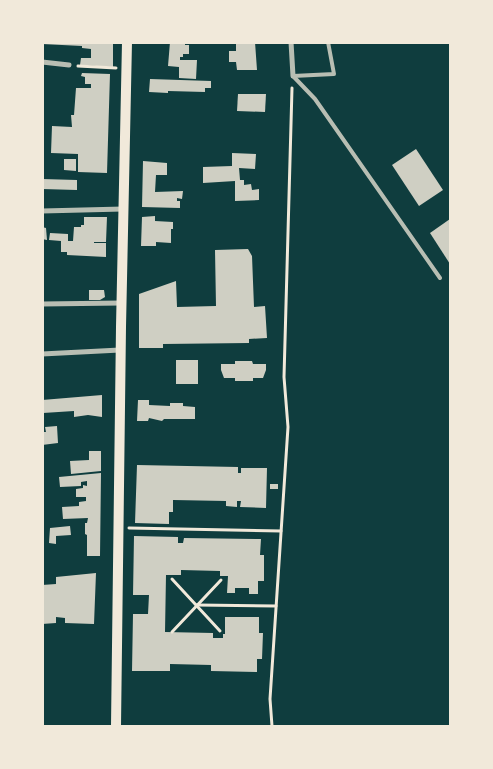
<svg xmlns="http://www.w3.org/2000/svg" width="493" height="769" font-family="'Titillium Web',sans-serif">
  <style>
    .building { fill: #cfcfc3 }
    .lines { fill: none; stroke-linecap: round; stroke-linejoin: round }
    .path { stroke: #f1e9da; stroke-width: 3 }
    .service { stroke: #b8beb3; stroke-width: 4 }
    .minor { stroke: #b8beb3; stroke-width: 5 }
    .secondary { stroke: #f1e9da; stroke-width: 10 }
  </style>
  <rect width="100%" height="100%" fill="#0f3d3e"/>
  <g class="building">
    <polygon points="42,42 113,42 113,67 80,65 81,58 91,58 91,49 82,48 82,46 42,44"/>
    <polygon points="170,42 185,43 185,45 189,45 189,54 183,54 183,57 180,57 180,60 197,60 196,79 179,78 179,67 168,66"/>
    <polygon points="236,42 255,42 257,70 237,70 236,62 229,62 229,51 236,51"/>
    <polygon points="82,73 110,74 107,173 78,172 78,154 51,153 52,126 72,127 71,115 74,115 76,88 91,88 91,84 85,84 85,77 81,76"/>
    <polygon points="150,79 211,81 211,88 205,88 205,92 168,91 168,93 149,92"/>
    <polygon points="238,94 266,94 265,112 237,111"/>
    <polygon points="416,149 443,190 419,206 392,165"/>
    <polygon points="232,153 256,154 255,169 239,168 240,180 244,180 244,185 251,184 252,190 259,189 259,200 235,201 235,181 203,183 203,167 232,166"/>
    <polygon points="64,159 76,159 76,171 64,170"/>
    <polygon points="143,161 167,163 167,175 156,175 155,192 183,191 182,199 177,198 177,201 180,201 180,208 142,207"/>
    <polygon points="42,179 77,180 77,190 42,189"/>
    <polygon points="155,216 155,221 173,222 173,229 171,229 171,243 156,242 156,246 141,246 142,217"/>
    <polygon points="84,217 107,217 106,242 94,242 94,243 106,243 106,257 67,255 67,252 61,252 61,241 49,240 50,233 68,234 68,241 73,241 74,227 81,227 81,225 84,225"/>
    <polygon points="450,219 450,264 430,233"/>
    <polygon points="42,227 46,228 47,240 42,239"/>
    <polygon points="248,249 252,256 254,307 265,306 267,338 249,339 249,343 163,344 163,348 139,348 139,294 176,281 177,307 216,306 215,250"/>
    <polygon points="89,290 104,290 105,297 100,300 89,300"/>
    <rect x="176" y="360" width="22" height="24"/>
    <polygon points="235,361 252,361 253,364 266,364 266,370 263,378 253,378 253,381 235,381 235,378 224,378 221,370 221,364 235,364"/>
    <polygon points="102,395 102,417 88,415 74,417 74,411 43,413 42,400"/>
    <polygon points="138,400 149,400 149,405 170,406 170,403 183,403 183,406 195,407 195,419 164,419 162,421 149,418 148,421 137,421"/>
    <polygon points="57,426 58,443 42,445 42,432 46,432 45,427"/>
    <polygon points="89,451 101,451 101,471 71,474 70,461 89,460"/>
    <polygon points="137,465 238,467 238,473 241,473 241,468 267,468 266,508 240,507 241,501 237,501 237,507 226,506 226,501 173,500 173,512 169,512 169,524 135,523"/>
    <polygon points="101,473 100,556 87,556 87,535 85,534 85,523 87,523 88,518 63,519 62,507 79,506 79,502 86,501 86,497 76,497 76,489 83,488 83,485 87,486 87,481 81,482 81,486 60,487 59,477"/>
    <rect x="270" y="484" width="8" height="5"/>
    <polygon points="70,526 71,535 56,536 56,544 49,543 50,528"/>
    <polygon points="134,536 178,537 178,543 183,543 184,538 261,539 260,555 264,555 264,581 258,581 258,594 249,594 249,588 235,588 235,593 227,593 228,576 220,576 220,571 181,570 181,575 166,575 165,632 213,633 213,638 223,638 223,634 225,634 225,617 259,617 259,633 263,633 262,659 257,659 257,672 211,671 211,665 170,664 170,671 132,671 133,614 148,614 149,595 133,595"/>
    <polygon points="96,573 94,624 65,623 65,618 56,617 56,623 42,624 42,585 56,584 56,577"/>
  </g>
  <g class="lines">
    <g class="path">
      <polyline points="78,66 116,68"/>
      <polyline points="129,528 281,531"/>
      <polyline points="172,579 220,631"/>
      <polyline points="197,605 276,606"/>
      <polyline points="172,632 221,580"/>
      <polyline points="272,726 270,699 288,427 284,377 292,88"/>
    </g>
    <g class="service">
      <polyline points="293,76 315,99 440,278"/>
      <polyline points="293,76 334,74 328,42"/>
    </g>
    <g class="minor">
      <polyline points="291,42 293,76"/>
      <polyline points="42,62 69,65"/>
      <polyline points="42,211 123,209"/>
      <polyline points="42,304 121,303"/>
      <polyline points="42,354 120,350"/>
    </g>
    <polyline class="secondary" points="116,726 121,327 127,42"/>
  </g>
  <rect width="493" height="769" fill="none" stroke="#f1e9da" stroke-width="88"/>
</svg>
